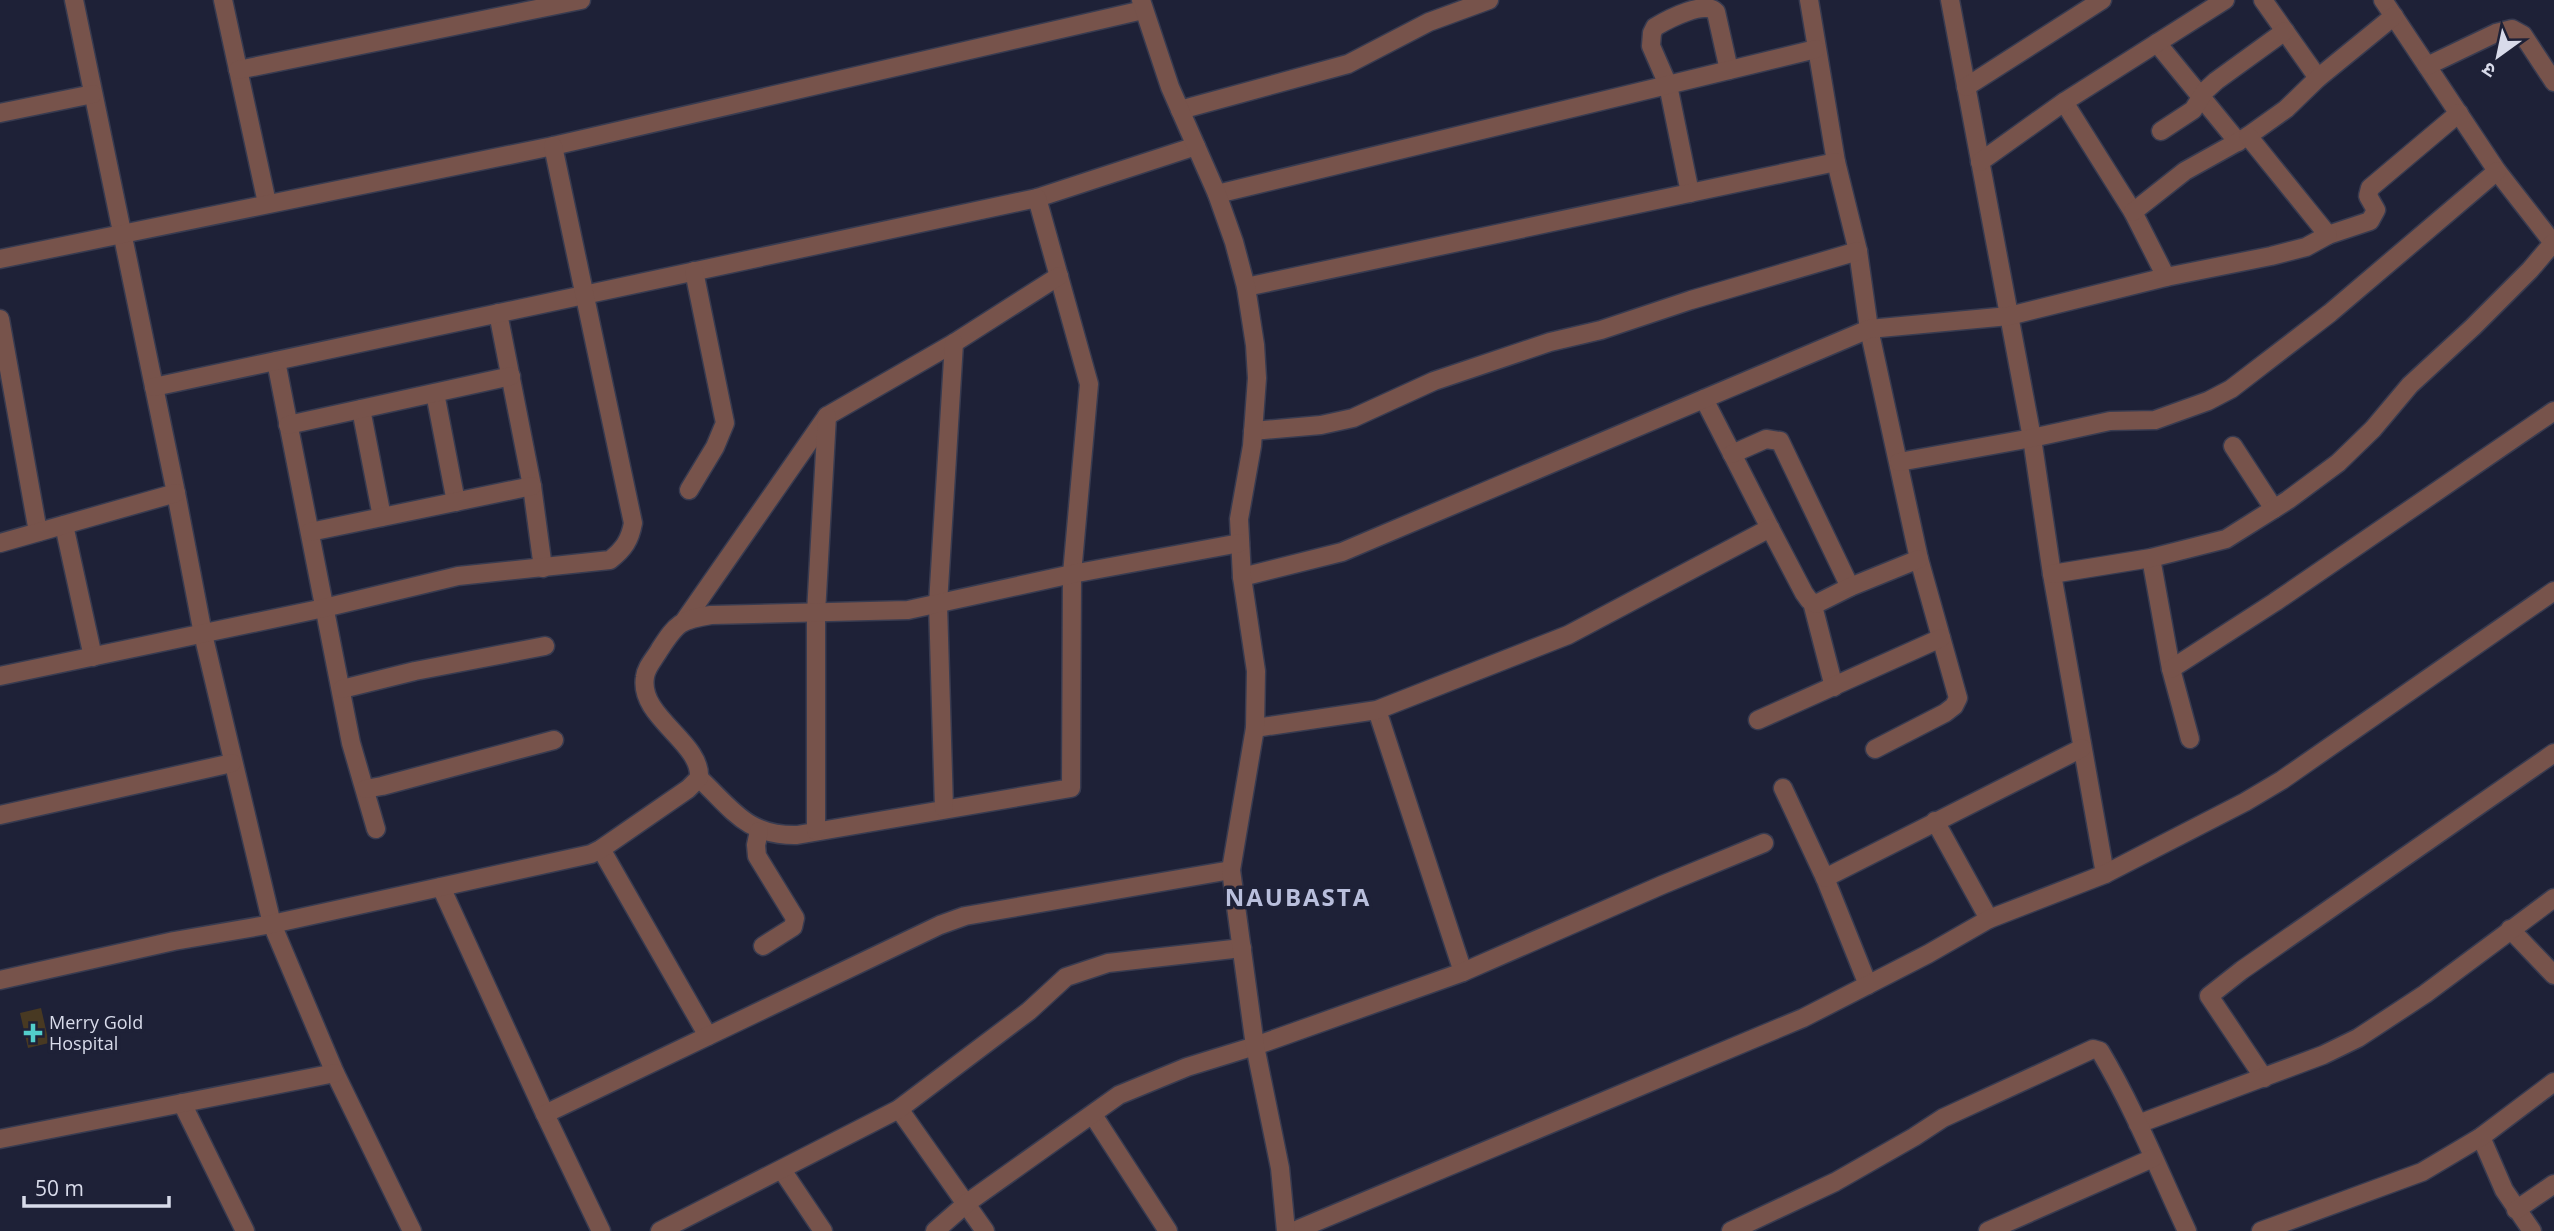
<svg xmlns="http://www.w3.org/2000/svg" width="2554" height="1231" font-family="'Open Sans','Noto Sans Devanagari',sans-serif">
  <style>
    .building { fill: #483922 }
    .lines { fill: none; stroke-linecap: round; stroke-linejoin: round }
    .minor-casing { stroke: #383b50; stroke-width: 21 }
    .tertiary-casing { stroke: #383b50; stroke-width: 21 }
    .minor { stroke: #77534b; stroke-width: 18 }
    .tertiary { stroke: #77534b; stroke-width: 18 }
    .poi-dot { fill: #53cdcb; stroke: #1e2137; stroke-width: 2.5 }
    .labels { text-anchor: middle; stroke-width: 7; stroke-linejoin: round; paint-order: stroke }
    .poi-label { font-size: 18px; fill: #d8dbea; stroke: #1e2137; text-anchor: start }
    .district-label { font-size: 24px; font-weight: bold; letter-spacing: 2px; fill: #b9bfdc; stroke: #1e2137 }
  </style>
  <rect width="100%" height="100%" fill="#1e2137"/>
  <polygon class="building" points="41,1008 49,1043 28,1048 20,1013"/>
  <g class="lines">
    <defs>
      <g id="minor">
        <polyline points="74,0 176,493 203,634 272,924 335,1073 412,1231"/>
        <polyline points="223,0 267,203"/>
        <polyline points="1809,0 1836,162 1858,251 1869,329 1919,559 1958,698 1954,706 1945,713 1875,749"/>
        <polyline points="1950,0 2032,438 2052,574 2105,874"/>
        <polyline points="2263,0 2318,78"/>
        <polyline points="2383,0 2497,171 2554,244"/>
        <polyline points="2157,43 2238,142"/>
        <polyline points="2427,66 2496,33 2512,29 2523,35 2554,82"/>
        <polyline points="238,70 581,0"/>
        <polyline points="1966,87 2102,0"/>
        <polyline points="2064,102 2133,212 2166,277"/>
        <polyline points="1180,110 1348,64 1429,22 1489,0"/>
        <polyline points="0,113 93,94"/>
        <polyline points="2161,131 2193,110 2205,91 2216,81 2285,31"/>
        <polyline points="1980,162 2064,102 2225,0"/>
        <path d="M1690 193 1668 85 1651 46 1652 33 1655 27C1670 18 1706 0 1716 12L1729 70"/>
        <polyline points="1217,194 1816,49"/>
        <polyline points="1037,198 1196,146"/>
        <polyline points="2133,212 2185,171 2248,136 2286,109 2318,78 2394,16"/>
        <polyline points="2328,235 2370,221 2376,210 2368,196 2370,188 2459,113"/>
        <polyline points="0,259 553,146 1143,10"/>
        <polyline points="1246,287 1836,162"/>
        <polyline points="498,313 532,486 543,568"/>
        <polyline points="0,319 38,532"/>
        <polyline points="276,361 351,743 376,829"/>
        <path d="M154 387 1037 198 1089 384 1072 574 1071 788 797 835C747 836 733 810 699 778"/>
        <polyline points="435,393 456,502"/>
        <polyline points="1704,399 1770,528"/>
        <polyline points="361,409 382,517"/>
        <polyline points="288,425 511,376"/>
        <polyline points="1253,431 1321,425 1353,418 1434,381 1550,342 1601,330 1691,300 1858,251"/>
        <polyline points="2233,446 2274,509"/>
        <polyline points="1732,454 1766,439 1780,441 1850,587"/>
        <polyline points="1899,462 2032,438 2110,421 2155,420 2208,401 2231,389 2330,313 2497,171"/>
        <polyline points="689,490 715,447 725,423 694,271"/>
        <polyline points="64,525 93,657"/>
        <polyline points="310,532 532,486"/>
        <polyline points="0,543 176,493"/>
        <polyline points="2151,558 2171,669 2190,739"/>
        <polyline points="2052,574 2151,558 2226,539 2288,500 2338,463 2373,429 2410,385 2473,327 2530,270 2553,243"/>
        <polyline points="1242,577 1342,552 1869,329 2009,316 2166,277 2271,256 2306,247 2328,235 2248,136"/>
        <polyline points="1812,602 1834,687"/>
        <polyline points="685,620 827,416 954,343 1059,276"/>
        <polyline points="2171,669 2275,602 2554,411"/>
        <path d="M0 676 324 608 458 576 610 560C624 549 630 540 633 523L553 146"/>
        <polyline points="342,689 415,671 545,646"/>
        <polyline points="1377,710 1463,972"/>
        <polyline points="1758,720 1941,638"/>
        <polyline points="1255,728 1377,710 1568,635 1770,528 1804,593 1809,600 1816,604 1850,587 1919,559"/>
        <polyline points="1783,788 1825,878 1868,985"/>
        <polyline points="365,789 382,786 554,740"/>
        <polyline points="944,808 938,604 954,343"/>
        <polyline points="0,815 232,763"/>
        <polyline points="1935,821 1989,919"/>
        <polyline points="759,831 756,845 757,856 795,918 793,927 763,946"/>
        <polyline points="816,831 816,613 827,416"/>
        <polyline points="601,849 708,1036"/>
        <polyline points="1825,878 2082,748"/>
        <polyline points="441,887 545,1114 601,1231"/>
        <polyline points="2510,929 2554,975"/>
        <polyline points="2264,1078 2209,996 2242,970 2554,753"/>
        <polyline points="182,1103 245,1231"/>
        <polyline points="899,1109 985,1231"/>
        <polyline points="545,1114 940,925 965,916 1231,870"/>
        <polyline points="1093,1115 1168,1231"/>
        <polyline points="2138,1124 2323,1055 2358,1038 2425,994 2554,898"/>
        <polyline points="2481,1137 2504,1190 2532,1231"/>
        <polyline points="0,1139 335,1073"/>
        <polyline points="782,1170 823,1231"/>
        <polyline points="2516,1210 2554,1184"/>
        <polyline points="660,1231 899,1109 1029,1011 1066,977 1108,963 1242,948"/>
        <polyline points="935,1231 967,1203 1119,1095 1187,1067 1255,1046 1463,972 1662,885 1764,843"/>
        <polyline points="1294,1231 1803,1018 1928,954 1989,919 2105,874 2245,802 2282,780 2554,591"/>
        <path d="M1731 1231 1835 1182 1914 1137 1943 1118 2093 1049 2100 1051C2134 1108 2159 1171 2187 1231"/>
        <polyline points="1988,1231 2153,1158"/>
        <polyline points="2261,1231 2422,1172 2481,1137 2554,1082"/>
      </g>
      <g id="tertiary">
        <polyline points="1141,0 1170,87 1217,194 1234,242 1246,287 1255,345 1257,378 1252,446 1239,519 1242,577 1256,671 1255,728 1231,870 1255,1046 1280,1168 1286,1231"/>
        <path d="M0 980 174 941 272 924 591 854 601 849 688 789 699 778C702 742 638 717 645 677 646 667 655 658 660 649 677 623 680 620 711 615L908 610 1072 574 1240 543"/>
      </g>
    </defs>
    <use href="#minor" class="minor-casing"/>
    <use href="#tertiary" class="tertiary-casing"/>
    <use href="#minor" class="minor"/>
    <use href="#tertiary" class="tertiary"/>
  </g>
  <path class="poi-dot" d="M29.5 1022.5h7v7h7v7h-7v7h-7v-7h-7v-7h7z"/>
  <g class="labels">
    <g class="poi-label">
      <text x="49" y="1029">Merry Gold<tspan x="49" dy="21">Hospital</tspan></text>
    </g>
    <g class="district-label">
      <text x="1298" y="906">NAUBASTA</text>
    </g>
  </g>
  <g transform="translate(2498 56) rotate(213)" stroke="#1e2137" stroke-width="5" paint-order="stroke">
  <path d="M0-5L12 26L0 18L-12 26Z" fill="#d8dbea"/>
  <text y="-10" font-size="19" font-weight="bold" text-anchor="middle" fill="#d8dbea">उ</text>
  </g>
  <path d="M24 1196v10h145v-10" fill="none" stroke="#d8dbea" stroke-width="3.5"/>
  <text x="35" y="1196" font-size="21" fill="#d8dbea" stroke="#1e2137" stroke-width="5" paint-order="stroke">50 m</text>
</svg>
